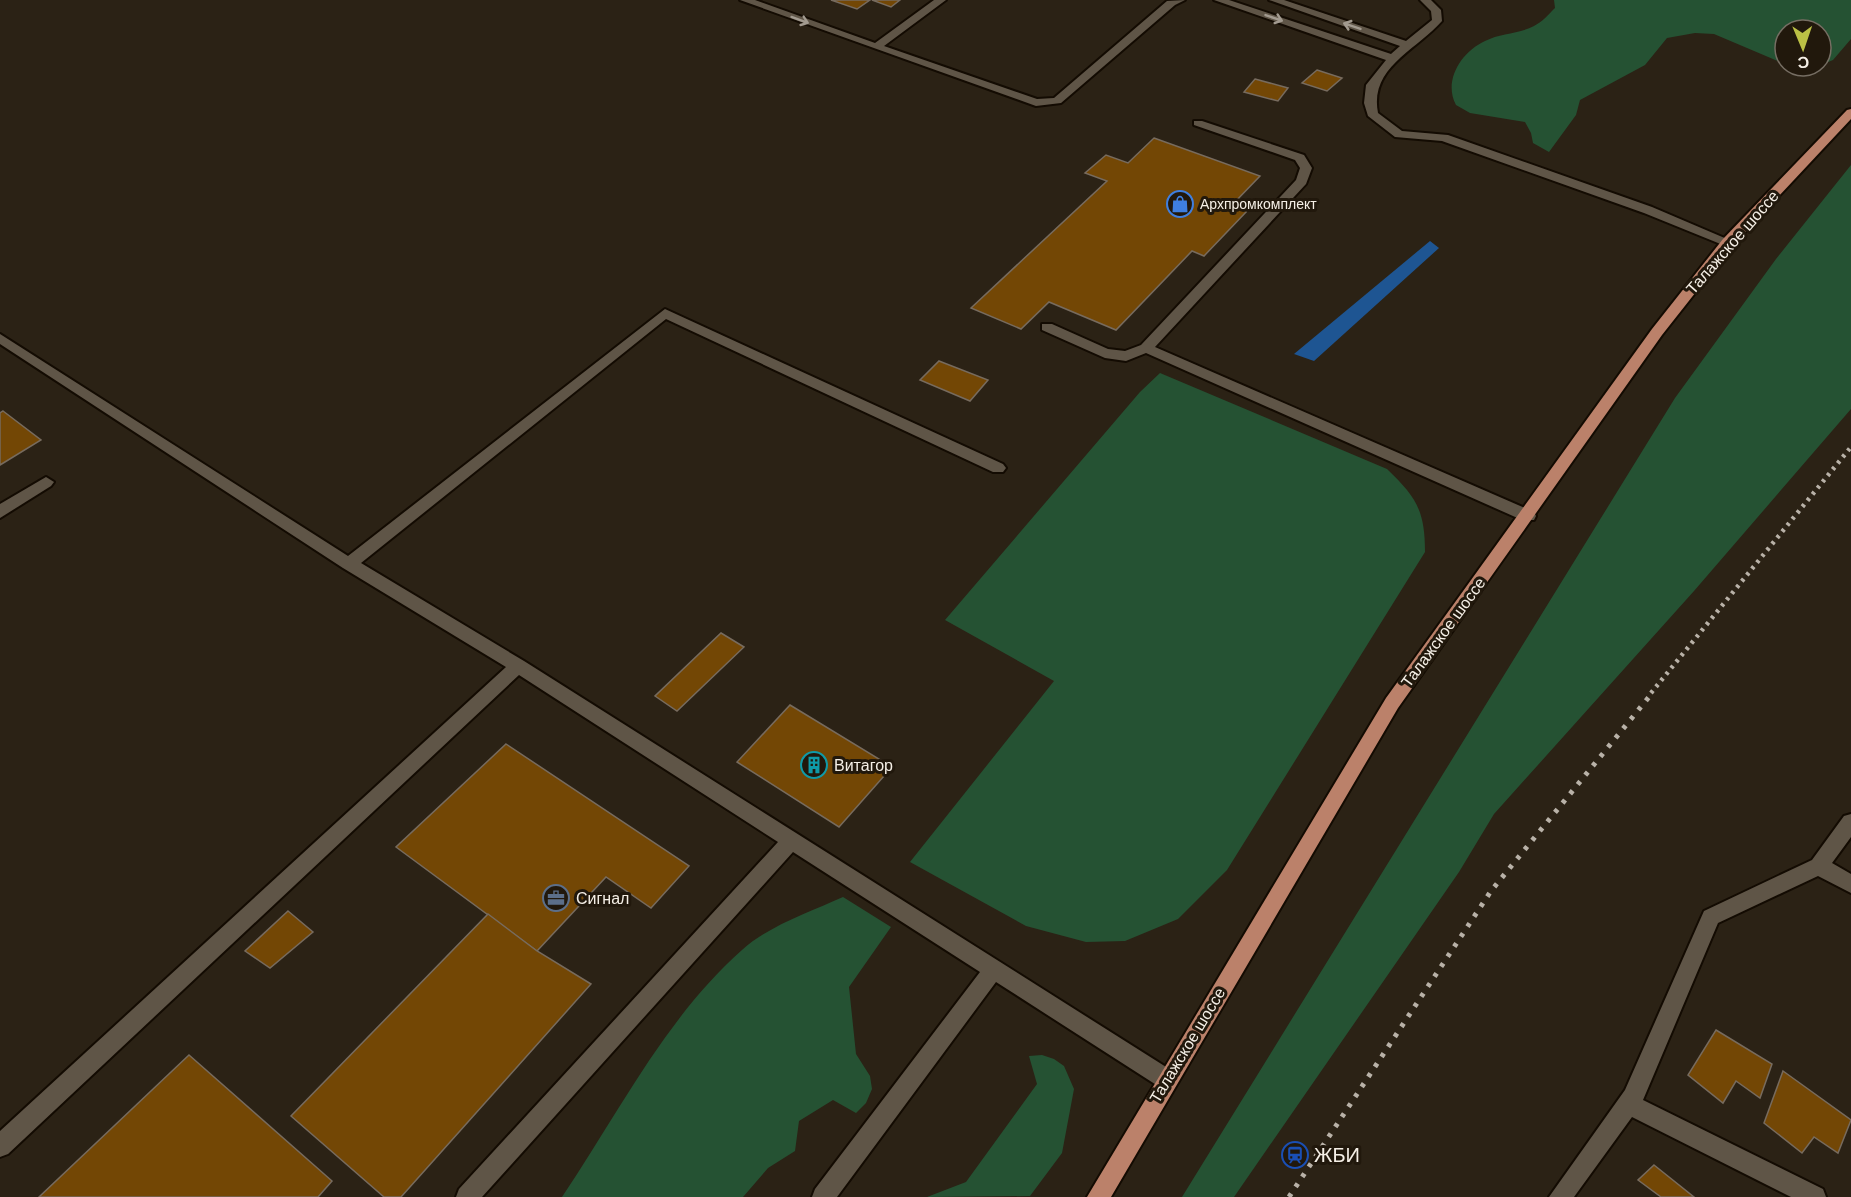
<svg xmlns="http://www.w3.org/2000/svg" width="1851" height="1197" font-family="Helvetica,sans-serif">
  <style>
    .green { fill: #255233 }
    .water { fill: #1e5592 }
    .building { fill: #734705; stroke: #776b5e; stroke-width: 1.5 }
    .lines { fill: none; stroke-linecap: round; stroke-linejoin: round }
    .service-casing { stroke: #130b02; stroke-width: 4 }
    .primary-casing { stroke: #130b02; stroke-width: 4 }
    .service { fill: #5f5547; fill-rule: evenodd }
    .primary { fill: #bb816a; fill-rule: evenodd }
    .rail-far1 { stroke: #b9b2a8; stroke-width: 4.5; stroke-dasharray: 3 5; stroke-linecap: butt }
    .rail { stroke: #b9b2a8; stroke-width: 5; stroke-dasharray: 4 8; stroke-linecap: butt }
    .oneway { stroke: #a29a8f }
    .labels { text-anchor: middle; stroke-width: 6; stroke-linejoin: round; paint-order: stroke }
    .far-poi-label { font-size: 14px; fill: #f5efe6; stroke: #21180c; text-anchor: start }
    .street-label { font-size: 16px; fill: #f5efe6; stroke: #21180c }
    .poi-label { font-size: 16px; fill: #f5efe6; stroke: #21180c; text-anchor: start }
    .near-poi-label { font-size: 20px; fill: #f5efe6; stroke: #21180c; text-anchor: start }
  </style>
  <rect width="100%" height="100%" fill="#2b2215"/>
  <g class="green">
    <path d="M1554 0H1851V39L1833 60 1821 65V30H1785V64L1714 34 1695 33 1667 38 1645 65 1580 100 1576 115 1549 152 1533 143 1531 133 1525 122 1470 113 1456 105C1443 81 1461 52 1485 41 1500 33 1519 34 1534 26 1542 22 1548 15 1555 8Z"/>
    <polygon points="1851,165 1851,409 1694,591 1494,814 1459,872 1234,1197 1182,1197 1675,398 1776,259"/>
    <path d="M1160 373 1387 469C1416 497 1425 510 1425 552L1227 870 1178 919 1125 941 1086 942 1026 926 910 862 1054 681 945 620 1140 392Z"/>
    <path d="M843 897 891 927 849 987 856 1054 870 1076 872 1089 866 1103 856 1113 833 1100 799 1121 795 1151 768 1168 743 1197H562C618 1114 666 1017 742 950 770 925 810 912 843 897Z"/>
    <polygon points="1042,1055 1054,1059 1064,1066 1074,1089 1062,1153 1030,1196 927,1197 966,1182 1037,1084 1029,1056"/>
  </g>
  <polygon class="water" points="1430,241 1439,248 1314,361 1294,354"/>
  <g class="building">
    <polygon points="831,0 870,0 857,9"/>
    <polygon points="872,0 900,0 891,7"/>
    <polygon points="1317,70 1342,78 1327,91 1302,83"/>
    <polygon points="1255,79 1288,88 1278,101 1244,92"/>
    <polygon points="1154,138 1260,176 1232,205 1247,211 1204,256 1192,251 1116,330 1049,302 1021,329 971,308 1107,181 1085,173 1106,155 1128,163"/>
    <polygon points="939,361 988,380 970,401 920,380"/>
    <polygon points="3,411 41,440 0,465 0,413"/>
    <polygon points="721,633 744,647 677,711 655,696"/>
    <polygon points="790,705 892,767 839,827 737,762"/>
    <polygon points="506,744 689,866 651,908 606,877 537,951 396,847"/>
    <polygon points="288,911 313,932 270,968 245,951"/>
    <polygon points="488,914 537,951 591,984 401,1197 384,1197 291,1116"/>
    <polygon points="1716,1030 1772,1064 1760,1098 1736,1081 1723,1103 1688,1075"/>
    <polygon points="189,1055 332,1181 318,1197 39,1197"/>
    <polygon points="1783,1071 1851,1120 1838,1153 1814,1137 1802,1153 1764,1123"/>
    <polygon points="1654,1165 1694,1197 1661,1197 1638,1180"/>
  </g>
  <g class="lines">
    <defs>
      <g id="service">
        <polygon points="740,0 755,0 875,43 934,0 946,0 884,46 1037,99 1054,98 1167,1 1185,0 1175,5 1061,103 1036,106"/>
        <path d="M1214 0H1229L1391 54 1400 46 1269 0H1284L1406 41 1432 20 1431 11 1420 0H1431L1441 10 1442 21C1417 50 1369 67 1378 113L1402 131 1448 135 1652 207 1734 242 1733 245H1723L1644 213 1442 141 1395 137 1368 116 1364 103 1366 85 1386 60Z"/>
        <polygon points="1194,121 1202,121 1304,155 1312,168 1306,184 1155,347 1534,512 1536,516 1534,520 1522,520 1146,353 1126,361 1105,358 1042,330 1042,324 1052,324 1108,349 1125,351 1141,345 1296,180 1300,168 1295,160 1194,125"/>
        <polygon points="665,309 1003,464 1006,468 1003,472 993,472 666,319 361,563 524,661 1174,1072 1177,1079 1174,1086 1166,1090 1158,1086 996,982 837,1197 812,1197 815,1189 980,972 793,852 482,1197 456,1197 459,1189 778,842 519,675 8,1154 0,1157 0,1131 506,667 343,568 0,344 0,334 348,556"/>
        <polygon points="46,477 54,482 51,486 0,518 0,504"/>
        <polygon points="1851,814 1851,837 1832,863 1851,874 1851,893 1818,876 1718,923 1643,1100 1823,1189 1826,1197 1791,1197 1632,1117 1574,1197 1549,1197 1625,1090 1704,911 1812,860 1844,816"/>
      </g>
      <polygon id="primary" points="1851,109 1851,119 1733,245 1662,335 1398,708 1111,1197 1087,1197 1386,698 1652,329 1723,239 1847,110"/>
    </defs>
    <use href="#service" class="service-casing"/>
    <use href="#primary" class="primary-casing"/>
    <use href="#service" class="service"/>
    <use href="#primary" class="primary"/>
    <polyline class="rail-far1" points="1651,693 1851,447"/>
    <polyline class="rail" points="1289,1197 1491,891 1653,692"/>
  </g>
  <defs><path id="oneway-shaft" d="M-6 0H5M1.5-3L5.5 0L1.5 3" fill="none" stroke-width="1.6" stroke-linecap="round" stroke-linejoin="round" transform="scale(1.5)"/></defs>
  <g class="oneway">
    <use href="#oneway-shaft" transform="translate(1274 18) rotate(19)"/>
    <use href="#oneway-shaft" transform="translate(800 20) rotate(20)"/>
    <use href="#oneway-shaft" transform="translate(1352 26) rotate(-161)"/>
  </g>
  <defs>
    <symbol id="shop-ring" viewBox="-11 -11 22 22"><circle r="9.5" fill="#21180c" stroke="#3f7fe0" stroke-width="1.5"/><path d="M-5-2.5h2.3a2.7 3.5 0 0 1 5.4 0H5L5.5 6h-11ZM-1.5-2.5h3a1.5 2.3 0 0 0-3 0Z" fill="#3f7fe0"/></symbol>
    <symbol id="building-ring" viewBox="-11 -11 22 22"><circle r="9.5" fill="#21180c" stroke="#0f9aa8" stroke-width="1.5"/><path d="M-4-6H4V6H1V3H-1V6H-4ZM-2.5-4.3h1.7v1.8h-1.7ZM.8-4.3h1.7v1.8H.8ZM-2.5-1h1.7V.8h-1.7ZM.8-1h1.7V.8H.8Z" fill="#0f9aa8"/></symbol>
    <symbol id="office-ring" viewBox="-11 -11 22 22"><circle r="9.5" fill="#21180c" stroke="#5c6f8a" stroke-width="1.5"/><path d="M-6-3h4V-5.5h4V-3h4V5H-6ZM-1-4.5V-3h2v-1.5ZM-6 0V1H6V0Z" fill="#5c6f8a"/></symbol>
    <symbol id="station-ring" viewBox="-11 -11 22 22"><circle r="9.5" fill="#21180c" stroke="#1a4fb4" stroke-width="1.5"/><path d="M-3-6H3Q5-6 5-4V2Q5 4 3 4L4.5 6H3L1.5 4h-3L-3 6H-4.5L-3 4Q-5 4-5 2V-4Q-5-6-3-6ZM-3.5-4v3h7v-3ZM-3.5 1v1.5H-2V1ZM2 1v1.5H3.5V1Z" fill="#1a4fb4"/></symbol>
  </defs>
  <g fill-rule="evenodd">
    <use href="#shop-ring" x="1165" y="189" width="30" height="30"/>
    <use href="#building-ring" x="799" y="750" width="30" height="30"/>
    <use href="#office-ring" x="541" y="883" width="30" height="30"/>
    <use href="#station-ring" x="1280" y="1140" width="30" height="30"/>
  </g>
  <g class="labels">
    <g class="far-poi-label">
      <text x="1200" y="209">Архпромкомплект</text>
    </g>
    <g class="street-label">
      <text transform="translate(1732 242) rotate(-49)" y="6">Талажское шоссе</text>
      <text transform="translate(1443 632) rotate(-54)" y="6">Талажское шоссе</text>
      <text transform="translate(1187 1045) rotate(-59)" y="6">Талажское шоссе</text>
    </g>
    <g class="poi-label">
      <text x="834" y="771">Витагор</text>
      <text x="576" y="904">Сигнал</text>
    </g>
    <g class="near-poi-label">
      <text x="1314" y="1162">ЖБИ</text>
    </g>
  </g>
  <g transform="translate(1803 48) rotate(178)"><circle r="28" fill="#21180c" stroke="#766e63" stroke-width="1.5"/>
  <path d="M0-4.5L10 22L0 15L-10 22Z" fill="#bbc045"/>
  <text y="-9" font-size="16" font-weight="bold" text-anchor="middle" fill="#f5efe6">С</text>
  </g>
</svg>
